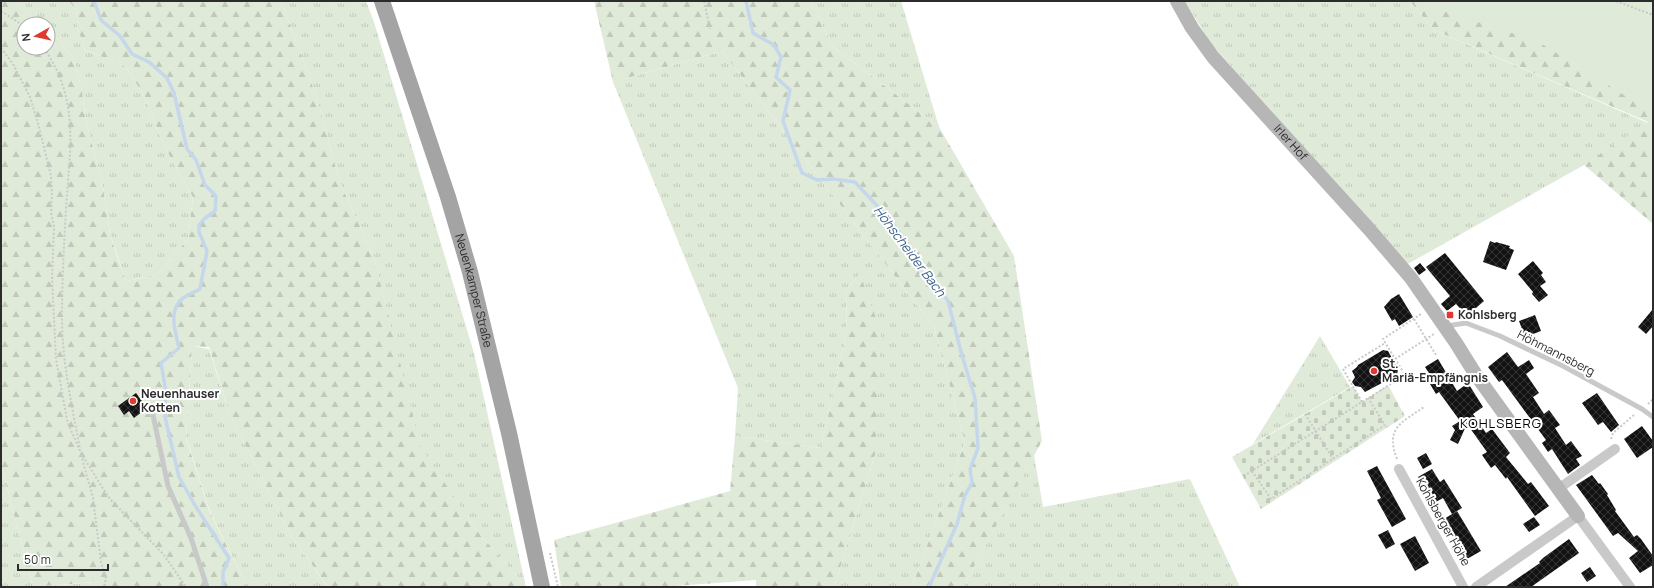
<svg xmlns="http://www.w3.org/2000/svg" width="1654" height="588" font-family="Manrope,sans-serif">
  <style>
    .grass { fill: url(#grass-tufts) }
    .forest { fill: url(#forest-firs) }
    .cemetery { fill: url(#cemetery-stones) }
    .green { fill: #e0ead9 }
    .lines { fill: none; stroke-linecap: round; stroke-linejoin: round }
    .stream { stroke: #c5d7ea; stroke-width: 3.5 }
    .building { fill: url(#building-cross-hatch) }
    .path { stroke: #c9c9c9; stroke-width: 2; stroke-dasharray: 2 2; stroke-linecap: butt }
    .lane { stroke: #c9c9c9; stroke-width: 5 }
    .street { stroke: #c9c9c9; stroke-width: 10 }
    .secondary { stroke: #b6b6b6; stroke-width: 14 }
    .primary { stroke: #a4a4a4; stroke-width: 16 }
    .poi-dot { fill: #e2382f; stroke: #fff; stroke-width: 1.5 }
    .labels { text-anchor: middle; stroke-width: 4; stroke-linejoin: round; paint-order: stroke }
    .street-label { font-size: 12px; fill: #2c2c2c; stroke: #fff }
    .poi-label { font-size: 12px; font-weight: bold; fill: #2c2c2c; stroke: #fff; text-anchor: start }
    .water-label { font-size: 13px; font-style: italic; fill: #3c638c; stroke: #fff }
    .neighbourhood-label { font-size: 13px; letter-spacing: 1px; fill: #000; stroke: #fff }
  </style>
  <defs>
    <pattern id="grass-tufts" width="24" height="20" patternUnits="userSpaceOnUse"><rect width="24" height="20" fill="#e0ead9"/><path d="M3 7l-1-3M5 7V3M7 7l1-3M15 17l-1-3M17 17v-4M19 17l1-3" fill="none" stroke="#c0c9ba"/></pattern>
    <pattern id="forest-firs" width="22" height="20" patternUnits="userSpaceOnUse"><rect width="22" height="20" fill="#e0ead9"/><path d="M5 1l3.5 6h-7zM16 11l3.5 6h-7z" fill="#c0c9ba"/></pattern>
    <pattern id="cemetery-stones" width="16" height="16" patternUnits="userSpaceOnUse"><rect width="16" height="16" fill="#e0ead9"/><path d="M2 7V4a2 2 0 0 1 4 0v3zM10 15v-3a2 2 0 0 1 4 0v3z" fill="#c0c9ba"/></pattern>
    <pattern id="building-cross-hatch" width="8" height="8" patternUnits="userSpaceOnUse"><rect width="8" height="8" fill="#131313"/><path d="M0 0l8 8M0 8l8-8" fill="none" stroke="#363636"/></pattern>
  </defs>
  <rect width="100%" height="100%" fill="#fff"/>
  <g class="grass">
    <path d="M17 1H69L76 10 78 29 85 50 125 66 144 95 164 146 193 197 188 239 157 275 126 281 110 234 102 181 86 122 82 91 73 57 58 39 48 31V24C33 24 26 11 17 1Z"/>
    <polygon points="281,1 366,1 374,22 474,353 526,587 478,532 420,448 374,257 340,183 316,95"/>
    <polygon points="811,1 901,1 939,127 833,47"/>
    <polygon points="1185,1 1410,1 1434,30 1648,123 1584,165 1406,265 1209,41"/>
    <polygon points="722,51 934,327 965,442 912,587 834,587 875,455 860,274 847,289 846,334 821,448 735,436 738,388 613,82"/>
    <polygon points="1320,336 1350,387 1253,444"/>
    <polygon points="192,346 209,349 230,415 292,537 327,586 247,587 209,509 186,437"/>
    <polygon points="1034,455 1043,507 1190,479 1240,587 963,587"/>
    <polygon points="1,464 33,587 1,587"/>
    <polygon points="96,582 97,587 34,587"/>
  </g>
  <g class="forest">
    <polygon points="1,1 17,1 32,18 39,24 24,24 24,48 48,48 48,31 58,39 73,57 82,91 86,122 102,181 110,234 116,253 126,281 157,275 188,239 193,197 164,146 144,95 125,66 85,50 78,29 76,10 69,1 281,1 316,95 340,183 374,257 421,448 478,532 526,587 328,587 292,537 230,415 209,347 192,346 186,438 209,510 247,587 97,587 95,582 33,587 1,464"/>
    <polygon points="594,1 811,1 833,47 939,127 1014,256 1042,441 963,587 912,587 965,442 934,327 722,51 613,82"/>
    <polygon points="1410,1 1625,1 1653,6 1653,224 1584,165 1648,122 1434,30"/>
    <polygon points="860,274 881,332 875,455 834,587 756,587 756,580 662,587 561,587 554,540 730,491 735,436 821,448 846,334 847,289"/>
  </g>
  <polygon class="cemetery" points="1388,385 1405,416 1261,509 1232,457 1353,386 1362,402"/>
  <polygon class="green" points="1418,1 1653,1 1653,113 1537,41 1418,3"/>
  <g class="lines">
    <g class="stream">
      <path d="M94 1 101 20 120 36 132 54 149 62 167 78 174 93 187 149 196 160 205 185 216 196 215 211 204 219 199 225V232L207 251 200 289C193 293 183 296 179 302 169 314 176 334 179 348L161 363 165 386V417L179 477 196 507 229 558 223 572V587"/>
      <polyline points="746,1 753,33 774,45 781,57 776,77 790,90 783,121 802,173 817,180 833,179 855,182 891,221 948,301 961,352 975,398 978,448 970,469 972,483 965,495 957,524 929,587"/>
    </g>
  </g>
  <g class="building">
    <polygon points="1490,241 1495,243 1496,242 1510,246 1509,248 1514,250 1506,270 1483,262"/>
    <polygon points="1445,253 1484,301 1467,316 1456,304 1447,311 1441,304 1450,296 1426,267"/>
    <polygon points="1533,261 1543,273 1541,275 1546,282 1540,286 1548,295 1539,302 1532,294 1533,292 1518,274"/>
    <polygon points="1420,263 1426,270 1419,275 1414,268"/>
    <polygon points="1399,294 1413,317 1399,326 1395,319 1392,321 1384,307 1391,299"/>
    <polygon points="1653,309 1653,326 1646,334 1638,327"/>
    <polygon points="1535,315 1541,331 1525,337 1519,321"/>
    <polygon points="1383,350 1388,351 1398,369 1397,375 1365,392 1361,387 1355,386 1352,382 1355,377 1352,371 1357,367 1358,365"/>
    <polygon points="1507,352 1518,367 1529,360 1534,368 1526,374 1539,393 1533,397 1544,414 1549,410 1560,425 1555,428 1566,445 1571,441 1582,456 1576,459 1580,465 1568,474 1552,449 1548,452 1542,443 1546,440 1502,380 1499,382 1488,367"/>
    <polygon points="1438,359 1457,391 1468,383 1483,407 1473,414 1486,433 1492,429 1510,453 1506,457 1528,484 1531,482 1549,506 1535,516 1507,477 1506,479 1495,465 1491,468 1482,455 1487,452 1467,424 1458,444 1450,440 1455,430 1452,426 1460,421 1439,392 1436,394 1430,384 1434,381 1425,367"/>
    <polygon points="136,393 147,408 134,418 129,411 124,415 118,406"/>
    <polygon points="1597,393 1619,425 1611,432 1603,422 1598,425 1582,403"/>
    <polygon points="1642,426 1653,441 1653,447 1637,458 1624,439"/>
    <polygon points="1426,453 1432,464 1423,469 1417,458"/>
    <polygon points="1377,466 1406,519 1392,527 1377,500 1381,498 1367,471"/>
    <polygon points="1432,469 1440,482 1444,479 1462,508 1452,514 1443,498 1434,503 1418,477"/>
    <polygon points="1592,475 1599,484 1600,483 1608,494 1607,495 1616,510 1615,511 1634,537 1637,535 1641,539 1653,556 1653,565 1640,573 1629,558 1638,551 1618,533 1613,536 1576,485"/>
    <polygon points="1457,511 1481,551 1467,559 1444,519"/>
    <polygon points="1534,517 1540,525 1529,532 1523,524"/>
    <polygon points="1388,530 1395,544 1386,549 1378,535"/>
    <polygon points="1415,536 1429,563 1415,571 1400,544"/>
    <polygon points="1569,539 1579,553 1531,587 1505,587 1540,563 1539,562 1543,558"/>
    <polygon points="1590,567 1596,576 1587,582 1581,573"/>
  </g>
  <g class="lines">
    <g class="path">
      <polyline points="704,1 710,29"/>
      <polyline points="1616,1 1653,15"/>
      <polyline points="1,11 24,26"/>
      <polyline points="1,48 13,64 30,97 39,127 51,176 52,193 51,212 54,226 52,279 56,359 67,420 71,430 81,453 102,487 110,499 164,555 186,587"/>
      <path d="M44 48C80 101 70 148 66 208 64 245 62 281 62 317 62 362 72 406 80 449"/>
      <polyline points="1414,319 1436,355"/>
      <polyline points="1395,359 1434,334"/>
      <polyline points="1362,402 1343,369 1385,343"/>
      <polyline points="1648,404 1653,399"/>
      <polyline points="1305,414 1333,459"/>
      <polyline points="1611,439 1613,433 1635,414"/>
      <polyline points="81,455 93,498 101,562 106,578 104,587"/>
      <path d="M1397 459C1385 428 1401 423 1424 407"/>
      <polyline points="1252,471 1271,499 1385,425 1368,398"/>
      <polyline points="1247,474 1405,375 1383,339 1421,314"/>
      <polyline points="550,553 558,587"/>
    </g>
    <g class="lane">
      <polyline points="1446,326 1466,323 1500,336 1563,366 1642,409 1653,417"/>
      <polyline points="153,415 168,486 191,538 207,587"/>
    </g>
    <g class="street">
      <polyline points="1399,469 1463,587"/>
      <polyline points="1558,489 1615,449"/>
      <polyline points="1476,587 1578,516 1630,587"/>
    </g>
    <path class="secondary" id="s1" d="M1177 1 1192 28 1213 57 1369 229 1411 278 1456 343 1476 375 1578 516"/>
    <path class="primary" id="s2" d="M382 1 448 197 470 272 509 433 542 587"/>
  </g>
  <g class="poi-dot">
    <rect x="1446" y="311" width="8" height="8" rx="2"/>
    <circle cx="1374" cy="371" r="4"/>
    <circle cx="133" cy="401" r="4"/>
  </g>
  <g class="labels">
    <g class="street-label">
      <text dy="4" stroke="none"><textPath href="#s1" startOffset="182">Irler Hof</textPath></text>
      <text dy="4" stroke="none"><textPath href="#s2" startOffset="304">Neuenkamper Straße</textPath></text>
      <text transform="translate(1556 353) rotate(27)" y="4">Höhmannsberg</text>
      <text transform="translate(1443 522) rotate(61)" y="4">Kohlsberger Höhe</text>
    </g>
    <g class="poi-label">
      <text x="1458" y="319">Kohlsberg</text>
      <text x="1382" y="368">St.<tspan x="1382" dy="14">Mariä-Empfängnis</tspan></text>
      <text x="141" y="398">Neuenhauser<tspan x="141" dy="14">Kotten</tspan></text>
    </g>
    <g class="water-label">
      <text transform="translate(910 251) rotate(53)" y="5">Höhscheider Bach</text>
    </g>
    <g class="neighbourhood-label">
      <text x="1501" y="428">KOHLSBERG</text>
    </g>
  </g>
  <rect width="1654" height="588" fill="none" stroke="#2c2c2c" stroke-width="4"/>
  <g transform="translate(36 36) rotate(262)"><circle r="19" fill="#ffffff" stroke="#ababab"/>
  <path d="M0-3L7 15L0 10L-7 15Z" fill="#e2382f"/>
  <text y="-6" font-size="11" font-weight="bold" text-anchor="middle" fill="#2c2c2c">N</text>
  </g>
  <path d="M18 564v6h90v-6" fill="none" stroke="#2c2c2c" stroke-width="2"/>
  <text x="24" y="564" font-size="12" fill="#2c2c2c" stroke="#ffffff" stroke-width="3" paint-order="stroke">50 m</text>
</svg>
